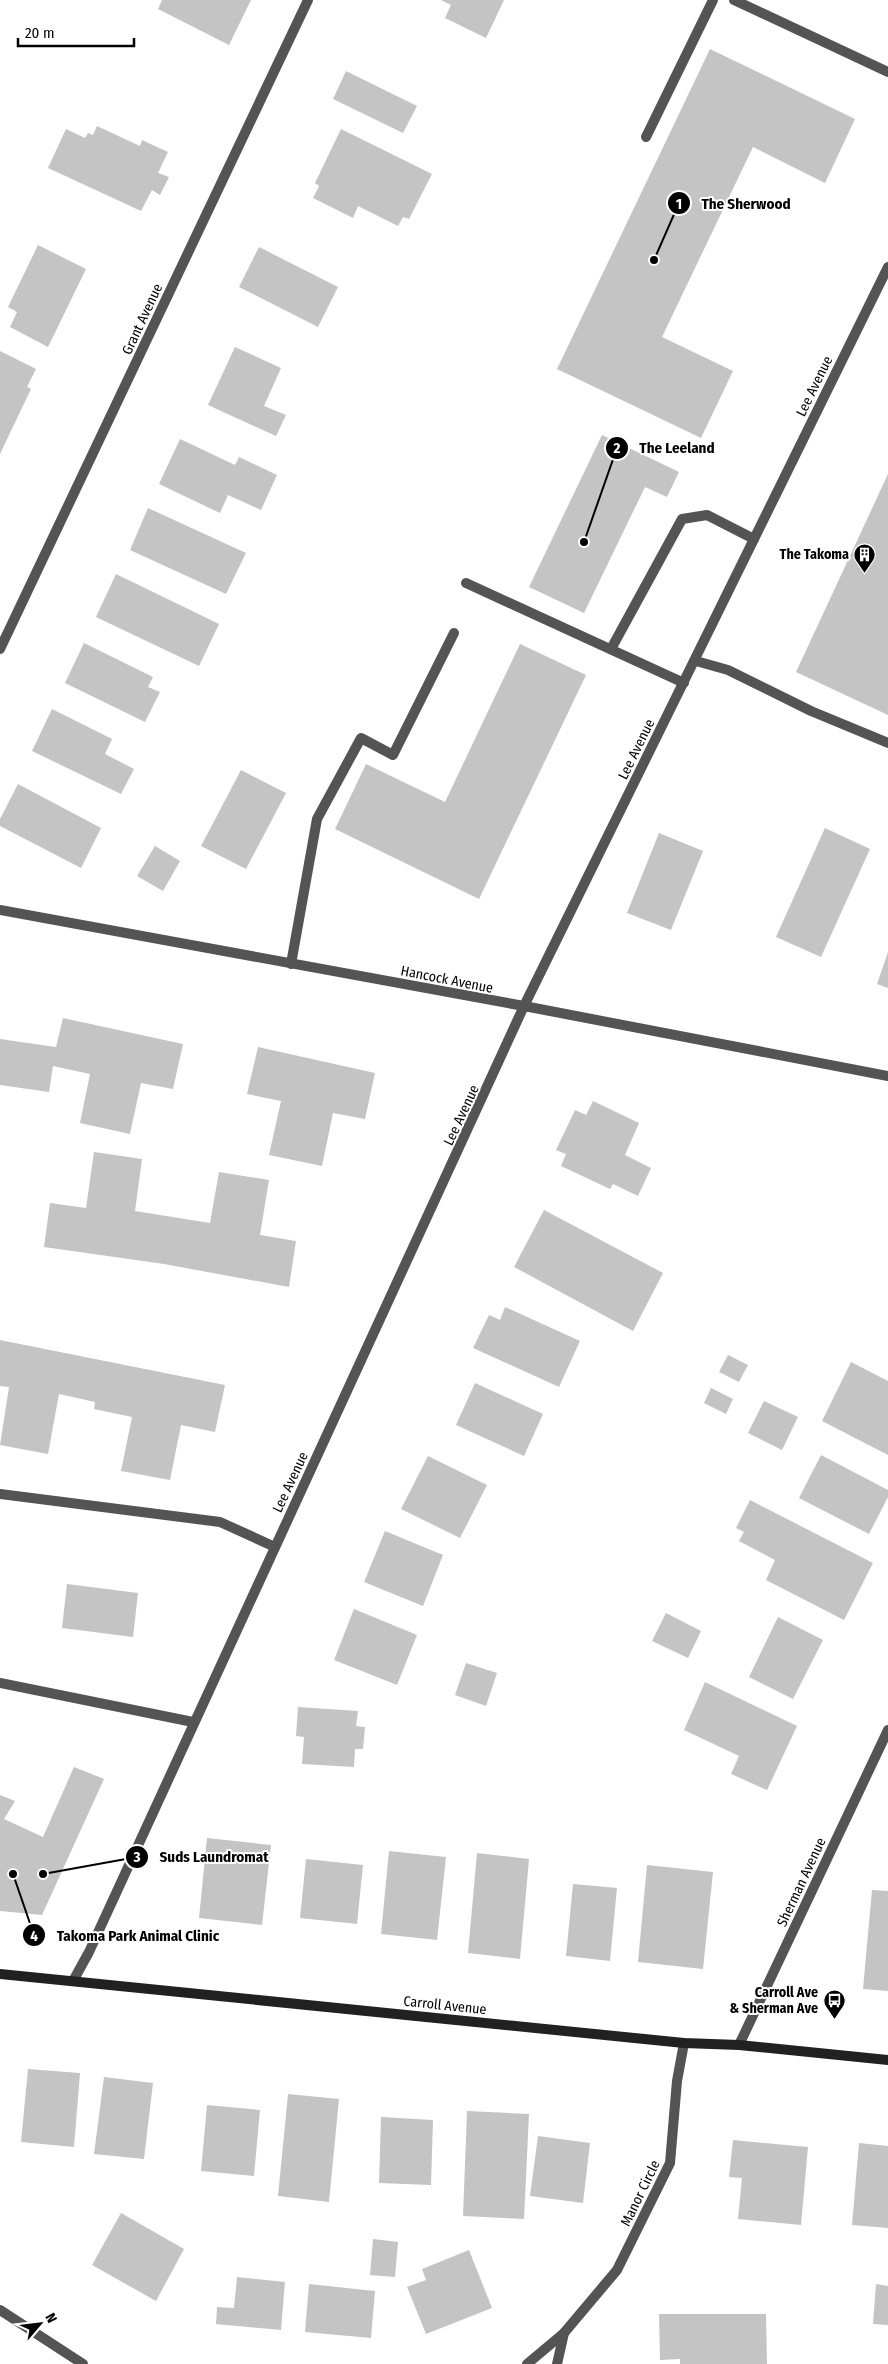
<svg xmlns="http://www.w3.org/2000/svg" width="888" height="2364" font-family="'Fira Sans Condensed',sans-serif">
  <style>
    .building { fill: #c4c4c4 }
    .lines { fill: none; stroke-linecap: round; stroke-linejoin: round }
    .service { stroke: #545454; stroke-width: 10 }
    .minor { stroke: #545454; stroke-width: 10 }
    .secondary { stroke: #212121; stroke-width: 10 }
    .labels { text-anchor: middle; stroke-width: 4; stroke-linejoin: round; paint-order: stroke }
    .street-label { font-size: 14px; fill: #000; stroke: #fff }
    .poi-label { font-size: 14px; font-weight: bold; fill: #000; stroke: #fff; text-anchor: end }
    .leader { fill: none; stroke: #000; stroke-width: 2 }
    .callout-dot { fill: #000; stroke: #fff; stroke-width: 2 }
    .mark-label { font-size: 15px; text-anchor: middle; font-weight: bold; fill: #fff }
    .callout-label { font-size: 15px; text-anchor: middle; font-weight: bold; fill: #000; stroke: #fff; stroke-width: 4; stroke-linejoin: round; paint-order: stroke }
  </style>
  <rect width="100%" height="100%" fill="#fff"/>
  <g class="building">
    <polygon points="162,0 251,0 229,45 158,9"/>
    <polygon points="441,0 504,0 486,38 445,18 451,5"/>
    <polygon points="710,49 855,119 825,183 753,147 662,337 733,371 701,438 557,369"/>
    <polygon points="346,71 417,106 403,133 333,99"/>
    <polygon points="97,126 140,146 142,140 168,152 158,173 169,177 160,195 152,190 141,211 48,168 66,129 85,138 88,133 93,135"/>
    <polygon points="341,129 432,174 409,219 403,217 398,226 358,206 353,218 313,198 319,186 315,183"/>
    <polygon points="38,245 86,269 48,347 10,327 17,312 8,307"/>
    <polygon points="259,247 338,287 318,327 239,287"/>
    <polygon points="235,347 281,368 264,406 286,415 276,436 208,405"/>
    <polygon points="0,351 36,369 27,387 31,389 0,454"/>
    <polygon points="602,435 679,472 667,497 645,487 584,613 529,587"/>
    <polygon points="180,439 235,465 239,457 277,475 261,510 228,495 220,513 159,484"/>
    <polygon points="888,474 888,715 796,672"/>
    <polygon points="148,508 246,553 226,594 130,550"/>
    <polygon points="116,574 219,624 199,666 96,617"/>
    <polygon points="84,643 153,677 148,687 160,692 145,722 65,683"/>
    <polygon points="520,644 586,675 479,899 335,829 366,764 445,802"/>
    <polygon points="52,709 112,739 105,754 134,769 121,794 32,751"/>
    <polygon points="241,770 286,793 246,869 201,846"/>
    <polygon points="18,784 101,828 81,868 0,826 0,819"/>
    <polygon points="825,828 870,849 821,957 776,937"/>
    <polygon points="659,833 703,851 671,930 627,913"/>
    <polygon points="155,846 180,861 163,891 137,876"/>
    <polygon points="888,952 888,988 877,984"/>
    <polygon points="63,1018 183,1044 173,1089 141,1083 130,1134 80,1123 90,1074 53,1066 49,1092 0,1085 0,1039 56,1047"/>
    <polygon points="258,1047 375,1073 365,1119 333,1113 322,1166 269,1155 281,1101 247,1094"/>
    <polygon points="593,1101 639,1123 625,1155 651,1168 638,1196 613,1184 610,1189 561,1166 566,1154 556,1150 575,1110 586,1115"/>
    <polygon points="94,1152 142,1159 135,1211 210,1223 219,1172 269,1180 260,1235 296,1241 289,1287 164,1264 44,1247 50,1203 86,1208"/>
    <polygon points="544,1210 663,1273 633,1331 514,1267"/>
    <polygon points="505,1307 580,1341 559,1387 473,1348 489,1315 500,1320"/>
    <polygon points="0,1340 225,1385 215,1432 181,1425 170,1480 121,1471 132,1417 94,1409 95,1402 59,1394 48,1454 0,1445 9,1387 0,1386"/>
    <polygon points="728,1355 748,1365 739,1382 719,1372"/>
    <polygon points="851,1362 888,1381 888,1455 822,1421"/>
    <polygon points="475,1383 543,1414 524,1456 456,1425"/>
    <polygon points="711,1388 733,1399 726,1414 704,1403"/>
    <polygon points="764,1401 798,1417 782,1450 748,1433"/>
    <polygon points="821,1455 888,1490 888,1497 869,1534 799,1498"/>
    <polygon points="428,1456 487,1485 460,1538 401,1509"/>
    <polygon points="750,1500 873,1563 844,1620 766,1580 775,1560 739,1541 744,1532 736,1528"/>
    <polygon points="385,1531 443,1555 423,1606 364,1582"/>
    <polygon points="67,1584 138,1593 133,1637 62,1628"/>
    <polygon points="354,1609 417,1635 397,1685 334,1660"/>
    <polygon points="666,1613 701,1631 688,1658 652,1641"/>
    <polygon points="778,1617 823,1640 793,1699 749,1677"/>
    <polygon points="466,1663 497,1673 486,1706 455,1695"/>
    <polygon points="705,1682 797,1726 767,1790 731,1774 739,1756 684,1730"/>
    <polygon points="298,1707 358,1711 356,1726 365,1727 363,1749 355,1749 354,1767 302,1764 304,1737 296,1736"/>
    <polygon points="74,1767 104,1779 42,1915 0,1911 0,1795 15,1801 4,1819 43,1837"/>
    <polygon points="207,1838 271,1845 262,1925 199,1918"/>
    <polygon points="389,1851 446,1857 437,1940 381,1934"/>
    <polygon points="477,1853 529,1859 520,1959 468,1953"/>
    <polygon points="306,1859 363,1865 357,1924 300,1918"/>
    <polygon points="647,1865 713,1872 703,1969 638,1962"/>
    <polygon points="573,1884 617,1888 610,1961 566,1956"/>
    <polygon points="872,1890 888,1891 888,1991 863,1989"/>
    <polygon points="28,2069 80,2073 74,2147 21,2142"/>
    <polygon points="104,2077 153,2083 144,2159 94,2154"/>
    <polygon points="288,2094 339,2099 329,2202 278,2196"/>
    <polygon points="207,2105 260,2110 254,2176 201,2171"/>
    <polygon points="467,2111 529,2114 524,2219 463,2216"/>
    <polygon points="381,2117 433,2120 431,2185 379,2183"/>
    <polygon points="538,2136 590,2143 583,2203 530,2196"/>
    <polygon points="733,2140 808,2147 801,2225 738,2219 742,2178 729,2177"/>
    <polygon points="859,2143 888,2146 888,2228 852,2225"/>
    <polygon points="121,2213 184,2249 156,2301 92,2265"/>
    <polygon points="373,2239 398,2242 395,2277 370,2275"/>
    <polygon points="469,2250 492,2308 426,2334 407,2287 426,2280 422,2269"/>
    <polygon points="237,2277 285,2282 281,2330 216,2324 217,2307 234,2308"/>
    <polygon points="309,2284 375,2291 371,2338 305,2332"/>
    <polygon points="876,2284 888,2286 888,2325 873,2324"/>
    <polygon points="659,2314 766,2314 767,2364 680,2364 680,2359 660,2360"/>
  </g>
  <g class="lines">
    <g class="service">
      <polyline points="734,0 888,72"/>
      <polyline points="646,137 713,0"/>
      <polyline points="466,583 684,683"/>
      <polyline points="611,649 682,519 707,515 754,539"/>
      <polyline points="696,661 728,670 811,711 888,743"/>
      <polyline points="291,964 317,819 361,738 393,755 454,633"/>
      <polyline points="0,1494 220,1522 275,1547"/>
      <polyline points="0,1683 193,1722"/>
    </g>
    <g class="minor">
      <polyline points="0,649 308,0"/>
      <polyline points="0,910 524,1006 888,1076"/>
      <polyline points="73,1981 89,1952 524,1006 888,267"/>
      <polyline points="739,2045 888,1730"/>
      <polyline points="0,2310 83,2364"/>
      <polyline points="527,2364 564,2333 617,2270 670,2163 677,2081 684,2043"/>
      <polyline points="557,2364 564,2333"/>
    </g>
    <polyline class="secondary" points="0,1974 684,2043 739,2045 888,2060"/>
  </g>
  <defs>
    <symbol id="building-pin" viewBox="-11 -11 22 30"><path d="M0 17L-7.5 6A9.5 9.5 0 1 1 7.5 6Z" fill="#000" stroke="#fff"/><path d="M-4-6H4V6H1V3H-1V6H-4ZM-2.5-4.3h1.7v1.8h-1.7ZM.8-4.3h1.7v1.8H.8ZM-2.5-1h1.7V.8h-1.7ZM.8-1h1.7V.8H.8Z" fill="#fff"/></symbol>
    <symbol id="bus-pin" viewBox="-11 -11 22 30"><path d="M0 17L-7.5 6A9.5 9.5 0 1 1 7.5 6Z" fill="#000" stroke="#fff"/><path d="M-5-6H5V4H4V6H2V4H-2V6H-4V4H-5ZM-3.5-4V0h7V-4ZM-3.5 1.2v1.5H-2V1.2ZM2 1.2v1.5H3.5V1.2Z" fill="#fff"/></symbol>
  </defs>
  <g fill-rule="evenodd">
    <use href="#building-pin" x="852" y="542" width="25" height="34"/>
    <use href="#bus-pin" x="822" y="1988" width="25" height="34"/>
  </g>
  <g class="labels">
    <g class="street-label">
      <text transform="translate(142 319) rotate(-65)" y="5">Grant Avenue</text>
      <text transform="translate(814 386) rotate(-64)" y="5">Lee Avenue</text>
      <text transform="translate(636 749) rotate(-64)" y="5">Lee Avenue</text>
      <text transform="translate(447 979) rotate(11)" y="5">Hancock Avenue</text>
      <text transform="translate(461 1115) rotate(-65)" y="5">Lee Avenue</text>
      <text transform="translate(290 1482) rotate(-65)" y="5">Lee Avenue</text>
      <text transform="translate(801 1882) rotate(-65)" y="5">Sherman Avenue</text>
      <text transform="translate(445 2005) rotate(6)" y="5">Carroll Avenue</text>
      <text transform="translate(640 2193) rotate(-64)" y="5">Manor Circle</text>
    </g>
    <g class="poi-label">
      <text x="849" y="559">The Takoma</text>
      <text x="818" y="1997">Carroll Ave<tspan x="818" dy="16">&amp; Sherman Ave</tspan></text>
    </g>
  </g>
  <path class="leader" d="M654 260L679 203M584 542L617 448M43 1874L137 1857M13 1874L34 1935"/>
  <g class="callout-dot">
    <circle cx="654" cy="260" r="5"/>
    <circle cx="584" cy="542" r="5"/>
    <circle cx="43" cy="1874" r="5"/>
    <circle cx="13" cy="1874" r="5"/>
    <circle cx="679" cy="203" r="12"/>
    <circle cx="617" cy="448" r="12"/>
    <circle cx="137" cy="1857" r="12"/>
    <circle cx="34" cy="1935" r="12"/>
  </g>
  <g class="mark-label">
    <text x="679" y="209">1</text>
    <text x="617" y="453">2</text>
    <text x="137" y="1862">3</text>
    <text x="34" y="1941">4</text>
  </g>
  <g class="callout-label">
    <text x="746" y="209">The Sherwood</text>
    <text x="677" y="453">The Leeland</text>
    <text x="214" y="1862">Suds Laundromat</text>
    <text x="138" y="1941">Takoma Park Animal Clinic</text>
  </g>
  <g transform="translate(40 2324) rotate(62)" stroke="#ffffff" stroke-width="4" paint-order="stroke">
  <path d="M0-4L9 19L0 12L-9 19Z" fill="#000000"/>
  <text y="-8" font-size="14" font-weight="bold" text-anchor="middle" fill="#000000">N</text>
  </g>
  <path d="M18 38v8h116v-8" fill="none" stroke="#000000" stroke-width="2.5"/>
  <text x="25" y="38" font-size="15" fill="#000000" stroke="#ffffff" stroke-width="4" paint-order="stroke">20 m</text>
</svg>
